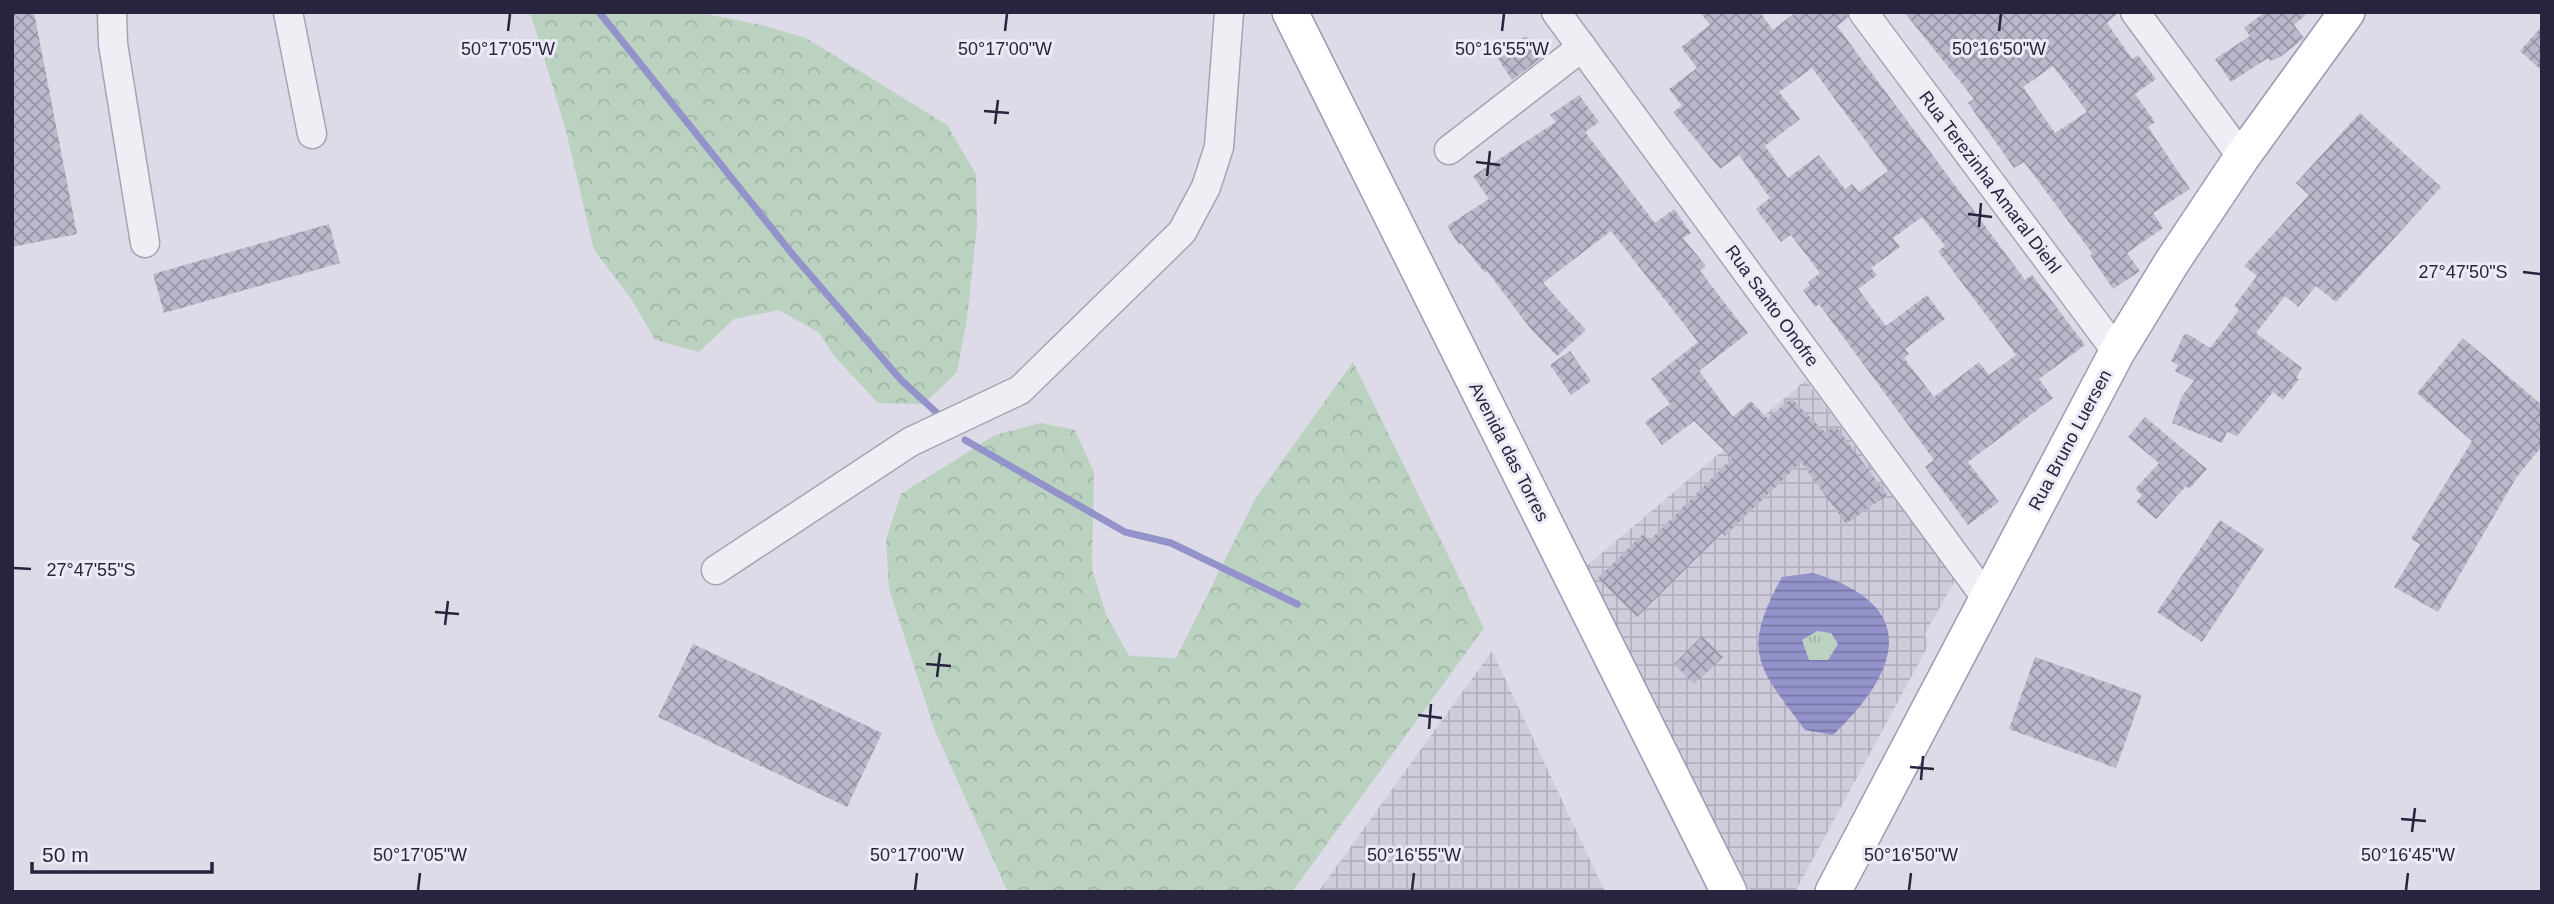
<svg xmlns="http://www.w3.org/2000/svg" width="2554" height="904" font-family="Helvetica,sans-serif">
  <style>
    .industrial { fill: url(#industrial-grid) }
    .grass { fill: url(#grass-tufts) }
    .forest { fill: url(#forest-crowns) }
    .water { fill: url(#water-rules); fill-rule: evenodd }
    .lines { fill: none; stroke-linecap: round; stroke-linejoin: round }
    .stream { stroke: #9392cb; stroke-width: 7 }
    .building { fill: url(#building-cross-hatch); fill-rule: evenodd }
    .minor-casing { stroke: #a6a4b4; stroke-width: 31 }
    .major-casing { stroke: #9c99b4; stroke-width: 38 }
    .minor { stroke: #efeef5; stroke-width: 28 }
    .major { stroke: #fff; stroke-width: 35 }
    .ticks { fill: none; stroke: #27243e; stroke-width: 2.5 }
    .labels { text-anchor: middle; stroke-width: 6; stroke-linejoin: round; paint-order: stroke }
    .street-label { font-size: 18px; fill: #27243e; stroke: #ebeaf5 }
    .ticks-label { font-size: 18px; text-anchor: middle; fill: #27243e; stroke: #ebeaf5; stroke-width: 6; stroke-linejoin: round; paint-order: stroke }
  </style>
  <defs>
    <pattern id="industrial-grid" width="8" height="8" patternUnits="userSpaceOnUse" patternTransform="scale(1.75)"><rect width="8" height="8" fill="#cfcddc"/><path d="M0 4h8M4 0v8" fill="none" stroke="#b2b0be"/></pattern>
    <pattern id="grass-tufts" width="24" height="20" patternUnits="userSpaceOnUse" patternTransform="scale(1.75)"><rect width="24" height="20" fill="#bbd2c1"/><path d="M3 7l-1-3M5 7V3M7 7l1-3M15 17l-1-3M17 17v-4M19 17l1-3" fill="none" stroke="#a1b4a7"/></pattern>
    <pattern id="forest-crowns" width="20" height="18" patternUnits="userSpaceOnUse" patternTransform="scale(1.75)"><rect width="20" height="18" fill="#bbd2c1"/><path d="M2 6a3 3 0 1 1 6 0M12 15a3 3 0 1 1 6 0" fill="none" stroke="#a1b4a7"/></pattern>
    <pattern id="water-rules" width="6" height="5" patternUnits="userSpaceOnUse" patternTransform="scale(1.75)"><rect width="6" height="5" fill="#9392cb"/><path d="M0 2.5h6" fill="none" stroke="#7877a6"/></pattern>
    <pattern id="building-cross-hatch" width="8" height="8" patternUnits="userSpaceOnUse" patternTransform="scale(1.75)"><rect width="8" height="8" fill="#bab8ca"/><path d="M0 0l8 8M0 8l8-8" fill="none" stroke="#9795a5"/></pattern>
  </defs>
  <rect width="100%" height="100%" fill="#dcdbe7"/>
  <g class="industrial">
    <polygon points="1806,380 1955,580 1925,634 1928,646 1795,892 1751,892 1583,569"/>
    <polygon points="1492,651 1605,892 1318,892"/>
  </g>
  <polygon class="grass" points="1817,631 1831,633 1838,645 1828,660 1809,660 1802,640"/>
  <g class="forest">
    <polygon points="530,12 697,12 761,25 806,38 947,125 976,174 977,225 967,319 957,372 924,404 878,403 835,357 819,333 779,310 734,319 699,352 655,340 632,300 594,250 565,127"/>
    <polygon points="1353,362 1484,628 1292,892 1008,892 935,731 889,589 886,539 901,494 995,435 1041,423 1075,430 1094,472 1092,569 1106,614 1129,656 1176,658 1255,499"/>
  </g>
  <path class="water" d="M1813 573C1921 605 1901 670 1833 735L1805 730C1758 667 1740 653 1782 577ZM1817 631 1831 633 1838 644 1828 660H1809L1802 640Z"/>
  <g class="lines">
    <g class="stream">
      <polyline points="599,12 793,255 901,380 937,413"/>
      <polyline points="965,440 1125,532 1171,543 1297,604"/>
    </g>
  </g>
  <g class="building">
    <polygon points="12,12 34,12 77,234 12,247"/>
    <path d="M1700 12H1760L1773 30 1796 12H1847L1848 18 1837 26 2025 280 2032 275 2085 345 2039 379 2053 398 1968 462 1999 502 1968 525 1925 467 1934 460 1819 304 1815 307 1803 290 1810 285 1808 282 1820 273 1791 235 1781 242 1756 209 1770 198 1739 155 1720 169 1673 112 1682 106 1669 89 1697 68 1681 47 1710 25ZM1812 68 1888 171 1859 192 1852 184 1845 189 1819 155 1788 178 1765 146 1800 119 1779 92ZM1922 217 1945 246 1938 251 2016 355 1989 375 1979 362 1934 397 1904 358 1909 354 1905 349 1945 319 1927 295 1886 326 1858 289 1877 275 1871 268 1900 247 1893 238Z"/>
    <path d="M1904 12H2119L2107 23 2132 59 2138 55 2156 79 2135 94 2155 122 2148 127 2190 189 2153 213 2163 228 2127 253 2140 271 2113 289 2090 255 2092 253 2024 162 2014 168 1968 103 1974 99ZM2053 66 2087 112 2055 133 2023 87Z"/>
    <polygon points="2265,12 2309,12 2294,25 2304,38 2280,57 2270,61 2268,58 2231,82 2215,59 2250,36 2244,28"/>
    <polygon points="2542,26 2542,71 2520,51"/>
    <polygon points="1526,36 1541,58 1512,80 1496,56"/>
    <polygon points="1579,95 1599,122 1585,132 1655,223 1674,209 1691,233 1683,238 1706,266 1700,271 1748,333 1699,371 1733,417 1751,401 1768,419 1791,398 1825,432 1835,425 1887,495 1846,524 1801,462 1725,536 1722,533 1637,617 1598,578 1643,534 1649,541 1732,458 1694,421 1662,445 1645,422 1670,404 1651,379 1698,342 1611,231 1543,283 1586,330 1557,356 1530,328 1487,271 1485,273 1461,243 1459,245 1447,226 1489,199 1473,176 1556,122 1550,115"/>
    <polygon points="2360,113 2441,187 2336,302 2316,286 2298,307 2285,296 2256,333 2302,368 2296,378 2299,379 2283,400 2273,392 2237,436 2227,432 2222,443 2172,423 2182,396 2194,381 2175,371 2178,365 2171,361 2184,335 2188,334 2210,348 2239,310 2234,306 2257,276 2244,266 2309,195 2296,183"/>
    <polygon points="329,224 340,263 164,313 153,274"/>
    <polygon points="2463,338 2542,405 2542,446 2516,478 2438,612 2394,587 2420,544 2411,539 2472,441 2417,393"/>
    <polygon points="1570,351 1591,381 1571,395 1550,365"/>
    <polygon points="2145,417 2207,469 2189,489 2186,486 2156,519 2136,502 2142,495 2135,489 2159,463 2128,437"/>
    <polygon points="2220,520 2264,549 2202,642 2157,612"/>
    <polygon points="1702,636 1723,657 1694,684 1674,664"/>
    <polygon points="693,644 882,733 847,807 658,717"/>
    <polygon points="2035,657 2142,695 2116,768 2009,729"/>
  </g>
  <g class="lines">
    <defs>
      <g id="minor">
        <polyline points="112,12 113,44 145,243"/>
        <polyline points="288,12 312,134"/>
        <polyline points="1556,12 1987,599"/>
        <polyline points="1863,12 2117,352"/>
        <polyline points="2135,12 2242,157"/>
        <polyline points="1449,150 1582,47"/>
        <polyline points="716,570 910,442 1020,390 1182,232 1206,187 1219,147 1229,12"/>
      </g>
      <g id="major">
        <polyline points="1290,12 1729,892"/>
        <polyline points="1833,892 2117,352 2172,262 2242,157 2347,12"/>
      </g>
    </defs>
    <use href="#minor" class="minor-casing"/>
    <use href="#major" class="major-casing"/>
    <use href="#minor" class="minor"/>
    <use href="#major" class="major"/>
  </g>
  <path class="ticks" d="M508 31 510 14M1005 31 1007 14M1502 31 1504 14M1999 31 2001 14M984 111 1009 113M995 124 998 100M1476 162 1500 165M1487 176 1490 151M1968 214 1992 217M1979 227 1981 203M2523 272 2540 274M14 568 31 569M435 612 459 614M445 625 448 601M926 664 951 666M937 677 940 653M1418 715 1442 718M1429 729 1431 704M1910 767 1934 769M1921 780 1923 756M2401 819 2426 821M2412 832 2415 808M418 890 420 873M915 890 917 873M1412 890 1414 873M1909 890 1911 873M2406 890 2408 873"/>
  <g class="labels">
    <g class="street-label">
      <text transform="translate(1990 182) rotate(53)" y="6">Rua Terezinha Amaral Diehl</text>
      <text transform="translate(1772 306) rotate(54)" y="6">Rua Santo Onofre</text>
      <text transform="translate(2070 440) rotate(-62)" y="6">Rua Bruno Luersen</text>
      <text transform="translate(1509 452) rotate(63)" y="6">Avenida das Torres</text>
    </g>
  </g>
  <g class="ticks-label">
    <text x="508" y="55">50°17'05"W</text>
    <text x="1005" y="55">50°17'00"W</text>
    <text x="1502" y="55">50°16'55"W</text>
    <text x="1999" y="55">50°16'50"W</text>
    <text x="2463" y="278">27°47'50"S</text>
    <text x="91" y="576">27°47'55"S</text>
    <text x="420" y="861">50°17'05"W</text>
    <text x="917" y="861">50°17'00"W</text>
    <text x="1414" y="861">50°16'55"W</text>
    <text x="1911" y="861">50°16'50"W</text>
    <text x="2408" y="861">50°16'45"W</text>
  </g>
  <rect width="2554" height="904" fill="none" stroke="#27243e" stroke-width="28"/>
  <path d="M32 862v10h180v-10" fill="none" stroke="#27243e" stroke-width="3.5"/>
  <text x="42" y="862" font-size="21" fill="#27243e" stroke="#ebeaf5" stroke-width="5" paint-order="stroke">50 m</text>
</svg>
